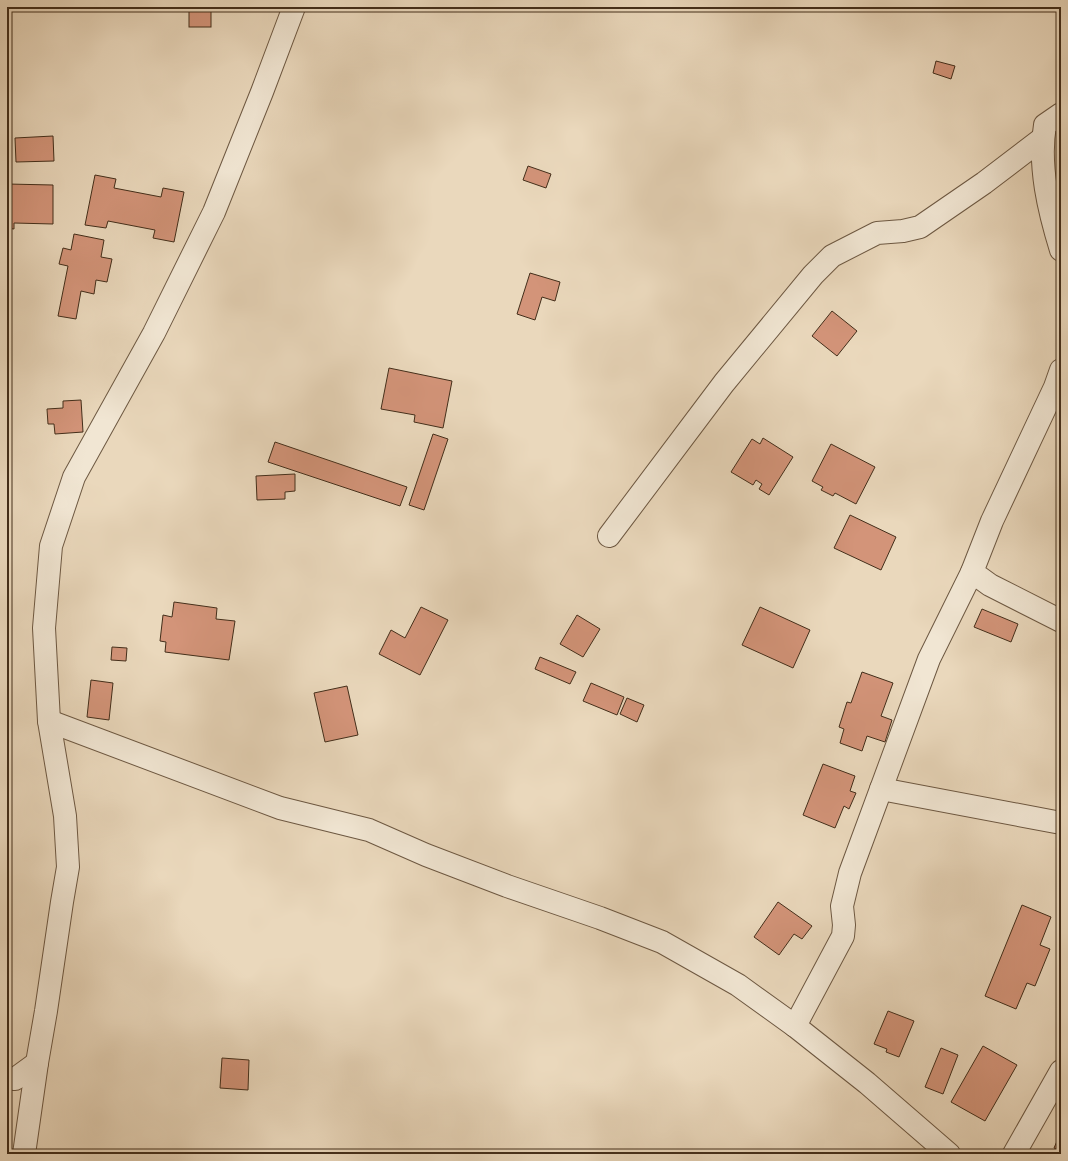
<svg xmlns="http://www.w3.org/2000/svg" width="1068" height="1161" font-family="Vollkorn,serif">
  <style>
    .building { fill: #d39479; stroke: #432e1a }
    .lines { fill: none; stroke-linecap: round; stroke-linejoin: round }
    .minor-casing { stroke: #6d5842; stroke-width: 24 }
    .minor { stroke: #f1e6d3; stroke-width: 22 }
  </style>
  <rect width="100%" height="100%" fill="#ead8bc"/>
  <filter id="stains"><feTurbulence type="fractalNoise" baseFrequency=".005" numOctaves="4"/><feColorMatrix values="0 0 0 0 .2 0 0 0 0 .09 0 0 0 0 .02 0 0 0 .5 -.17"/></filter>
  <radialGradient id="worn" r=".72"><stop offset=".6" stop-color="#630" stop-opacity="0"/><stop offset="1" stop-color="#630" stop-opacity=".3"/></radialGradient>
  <g class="building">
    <rect x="189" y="7" width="22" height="20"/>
    <polygon points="936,61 955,66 951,79 933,73"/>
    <polygon points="53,136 54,161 16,162 15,138"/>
    <polygon points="528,166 551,174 546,188 523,180"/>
    <polygon points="95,175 116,179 114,188 161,197 163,188 184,192 174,242 153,238 155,230 108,221 106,228 85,225"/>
    <polygon points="7,184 53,185 53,224 14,223 14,229 7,228"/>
    <polygon points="74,234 104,240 101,257 112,259 107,282 96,280 94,294 81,291 76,319 58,316 68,266 59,264 63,248 71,250"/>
    <polygon points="530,273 560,282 555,301 542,297 535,320 517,314"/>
    <polygon points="832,311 857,331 837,356 812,336"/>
    <polygon points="389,368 452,381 443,428 414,422 415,415 381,409"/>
    <polygon points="81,400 83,432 55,434 54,424 48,424 47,409 63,408 63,401"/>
    <polygon points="433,434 448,439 424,510 409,505"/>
    <polygon points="763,438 793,457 769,495 759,489 762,484 756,480 753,485 731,472 752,439 760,444"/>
    <polygon points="275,442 407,487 400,506 268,462"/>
    <polygon points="831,444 875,467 856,504 835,493 833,496 821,490 823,487 812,481"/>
    <polygon points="295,474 295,491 285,492 285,499 257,500 256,476"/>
    <polygon points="850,515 896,537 881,570 834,548"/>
    <polygon points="174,602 217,608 216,619 235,621 229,660 165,652 166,642 160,641 163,615 172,617"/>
    <polygon points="421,607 448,620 420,675 379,654 391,630 405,638"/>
    <polygon points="760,607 810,630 793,668 742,645"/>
    <polygon points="982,609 1018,624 1011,642 974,627"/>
    <polygon points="577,615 600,629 583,657 560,644"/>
    <polygon points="112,647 127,648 126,661 111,660"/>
    <polygon points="540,657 576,672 570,684 535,669"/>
    <polygon points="862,672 893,683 881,716 892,720 885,742 867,736 862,751 840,743 844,729 839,727 847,702 851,703"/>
    <polygon points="91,680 113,683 109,720 87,717"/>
    <polygon points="591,683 624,697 617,715 583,701"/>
    <polygon points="347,686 358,735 325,742 314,693"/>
    <polygon points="627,698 644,705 637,722 620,714"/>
    <polygon points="823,764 855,776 850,791 856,793 849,809 844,806 835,828 803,815"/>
    <polygon points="778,902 812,926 802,939 794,934 779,955 754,937"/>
    <polygon points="1022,905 1051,917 1040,945 1050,949 1035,986 1027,983 1016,1009 985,996"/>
    <polygon points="888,1011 914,1021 899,1057 886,1052 887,1049 874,1044"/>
    <polygon points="983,1046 1017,1065 985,1121 951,1102"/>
    <polygon points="941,1048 958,1055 943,1094 925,1087"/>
    <polygon points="222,1058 249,1060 248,1090 220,1088"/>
    <polygon points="1061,1132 1061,1151 1054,1148"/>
  </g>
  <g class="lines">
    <defs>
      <g id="minor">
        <path d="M1061 114 1045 125C1038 166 1049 211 1061 250"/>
        <polyline points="1061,370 1055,387 992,521 972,572 990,585 1061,621"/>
        <polyline points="609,536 724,383 813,275 832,256 877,233 903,231 920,227 984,183 1043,138"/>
        <polyline points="49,721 280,808 369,830 426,855 507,886 600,918 662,942 738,985 795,1026 867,1083 949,1154"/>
        <polyline points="881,789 1061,823"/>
        <polyline points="795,1026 843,936 844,925 842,906 850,873 929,659 972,572"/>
        <polyline points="7,1078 15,1079 37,1063"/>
        <polyline points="24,1154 37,1063 46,1011 62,902 68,867 65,816 49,721 44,628 51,546 74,477 154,333 214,212 262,92 294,7"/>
        <polyline points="1014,1154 1061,1071"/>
      </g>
    </defs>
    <use href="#minor" class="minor-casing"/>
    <use href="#minor" class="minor"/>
  </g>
  <rect width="1068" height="1161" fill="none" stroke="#ead8bc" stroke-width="24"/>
  <rect x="8" y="8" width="1052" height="1145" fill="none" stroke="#432e1a" stroke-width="2"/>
  <rect x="12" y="12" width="1044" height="1137" fill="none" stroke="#432e1a"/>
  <rect width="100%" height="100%" filter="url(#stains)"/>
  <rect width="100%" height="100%" fill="url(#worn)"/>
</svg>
